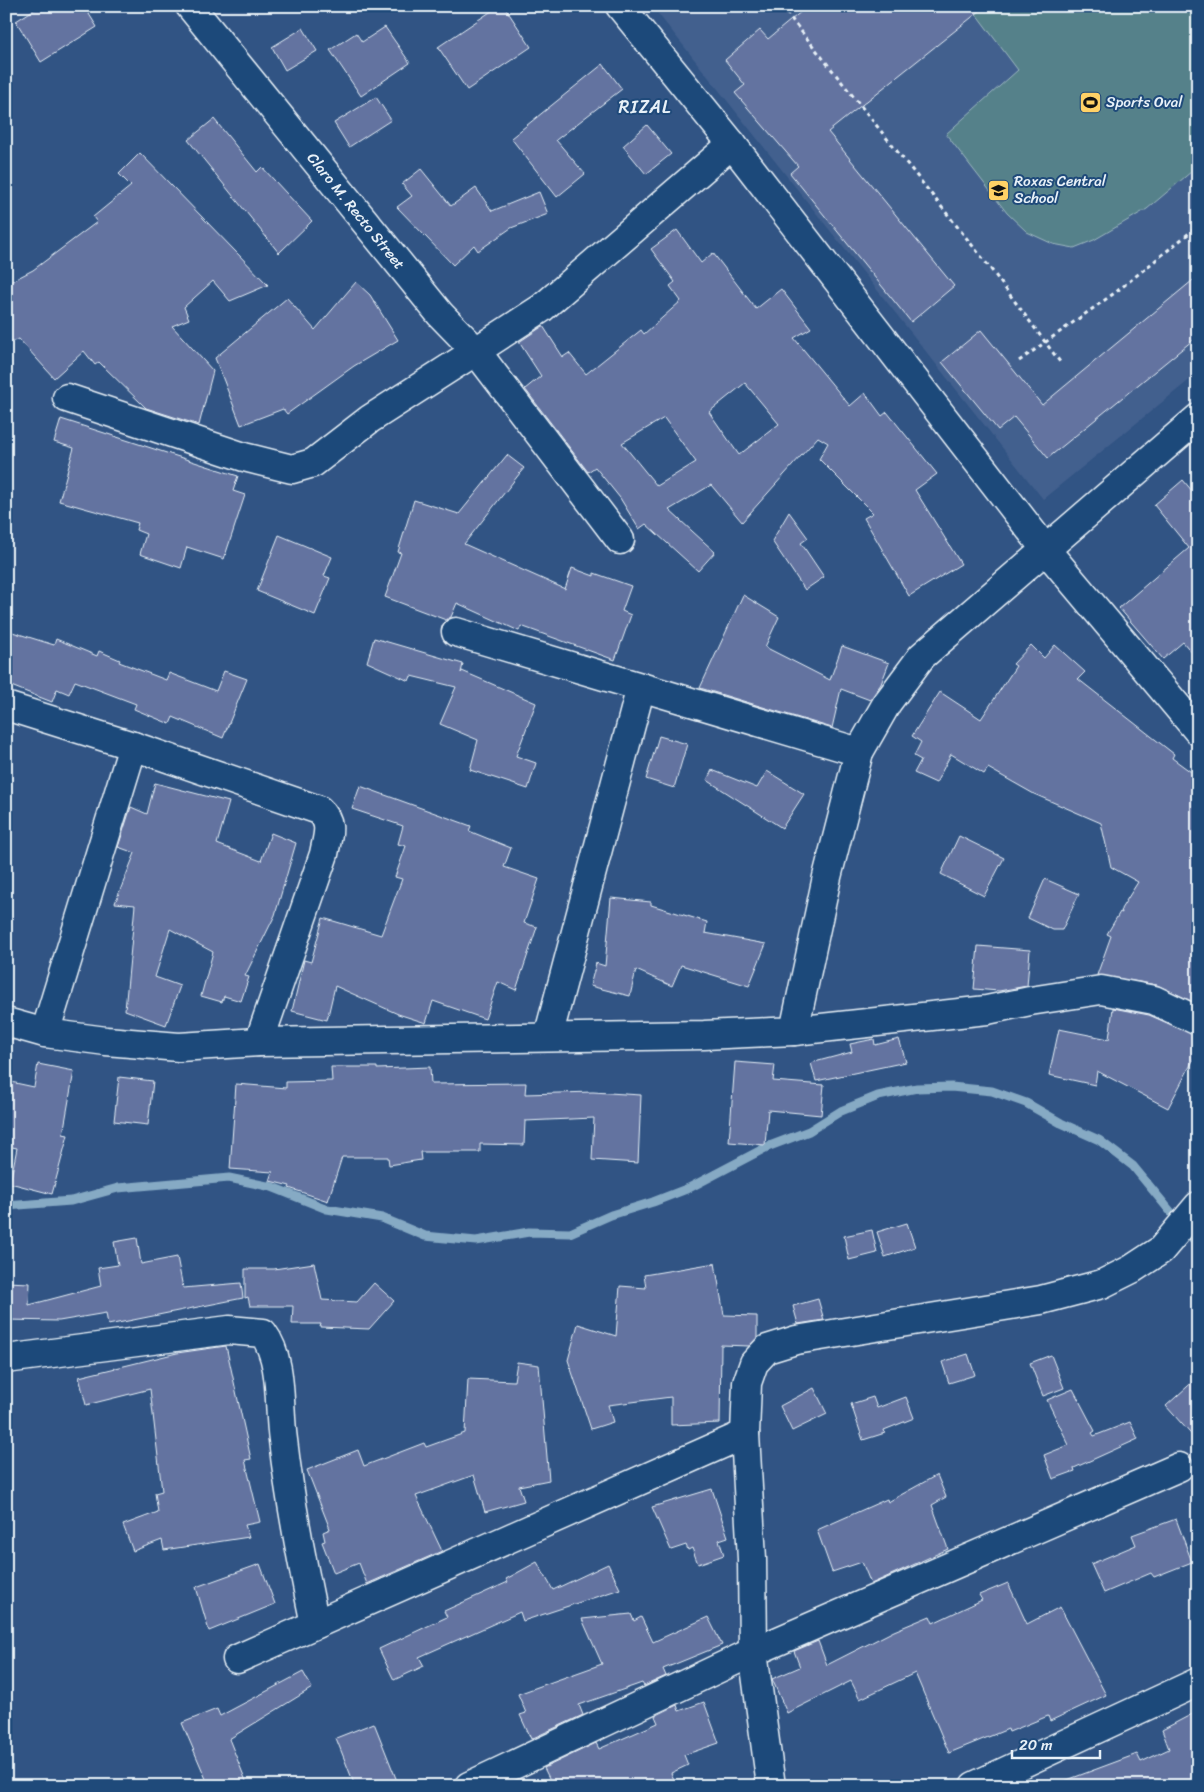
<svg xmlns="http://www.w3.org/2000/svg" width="1204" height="1792" font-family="Sriracha,sans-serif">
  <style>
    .built { fill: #43608e }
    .green { fill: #54818a; stroke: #9eb9c1 }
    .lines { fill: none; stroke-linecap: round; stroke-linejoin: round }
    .stream { stroke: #86aac4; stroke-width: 9 }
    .building { fill: #6373a0; stroke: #e8f1f8; fill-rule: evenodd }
    .minor-casing { stroke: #e8f1f8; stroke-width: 31 }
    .path { stroke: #e8f1f8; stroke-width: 3; stroke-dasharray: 4 4; stroke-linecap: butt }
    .minor { stroke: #1f4a7a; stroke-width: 28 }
    .labels { text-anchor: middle; stroke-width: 4; stroke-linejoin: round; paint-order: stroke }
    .poi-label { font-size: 15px; fill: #e8f1f8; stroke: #1f4a7a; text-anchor: start }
    .street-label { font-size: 15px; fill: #e8f1f8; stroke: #1f4a7a }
    .quarter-label { font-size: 18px; letter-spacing: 1px; fill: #e8f1f8; stroke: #1f4a7a }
  </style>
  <rect width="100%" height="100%" fill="#315484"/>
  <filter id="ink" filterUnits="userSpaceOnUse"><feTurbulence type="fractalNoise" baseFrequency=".02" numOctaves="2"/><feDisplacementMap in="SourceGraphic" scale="10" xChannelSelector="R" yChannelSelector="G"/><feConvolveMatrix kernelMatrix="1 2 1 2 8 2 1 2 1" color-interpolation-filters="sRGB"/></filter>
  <g filter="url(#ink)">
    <polygon class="built" points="652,6 1198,6 1198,373 1043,499"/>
    <polygon class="green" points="970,6 1198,6 1198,166 1147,209 1094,240 1074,248 1053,244 1027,232 1007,213 946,134 1018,70"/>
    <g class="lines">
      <polyline class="stream" points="6,1206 71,1201 118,1188 229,1178 272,1187 327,1209 382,1218 425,1236 476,1241 529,1232 570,1233 611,1215 653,1202 689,1188 767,1147 809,1131 841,1111 878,1096 917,1088 951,1087 992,1091 1026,1103 1061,1123 1099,1140 1133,1166 1198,1245"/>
    </g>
    <g class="building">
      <polygon points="40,6 84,6 97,27 41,62 16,21"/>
      <polygon points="499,6 504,6 531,47 467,90 438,47"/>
      <polygon points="808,6 986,6 828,132 954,286 911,322 790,173 798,166 735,93 745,85 725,60 760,30 768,39"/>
      <polygon points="385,27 410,63 361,96 330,50 356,33 362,42"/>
      <polygon points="303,28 317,51 285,70 272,47"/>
      <polygon points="603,64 622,89 556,140 585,174 557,197 511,138"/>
      <polygon points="376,97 391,120 349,147 334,123"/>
      <polygon points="214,119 257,172 262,167 312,221 279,253 188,140"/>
      <polygon points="647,125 671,154 646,174 623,146"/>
      <polygon points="140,153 268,285 230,301 213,281 184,307 189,319 172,326 213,371 199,425 146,408 99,362 95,365 84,351 54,378 19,339 6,344 6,284 33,270 97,222 93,217 131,186 119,174"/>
      <polygon points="421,169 451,206 476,188 492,211 539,192 548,214 511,228 478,251 474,245 453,265 397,207 412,196 402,184"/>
      <path d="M677 230 701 263 713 253 756 309 781 289 811 328 794 338 850 406 865 393 882 416 887 412 937 474 915 490 961 564 909 596 864 518 873 513 819 459 828 443 818 437 742 522 711 485 669 510 715 552 698 571 646 524 639 529 620 498 595 467 588 472 525 389 541 376 519 342 543 326 563 357 569 353 586 374 641 330 644 334 681 301 670 286 675 282 651 249ZM745 383 779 424 739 455 709 412ZM664 418 696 462 657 486 622 443Z"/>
      <polygon points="1198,276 1198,336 1048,458 1014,417 998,430 942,362 981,330 1042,405"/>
      <polygon points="356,282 370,295 398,340 354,366 287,414 283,409 241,425 215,358 287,298 315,330"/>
      <polygon points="61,419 238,476 233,491 245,495 224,559 187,547 181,568 140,554 146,534 136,530 138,523 59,501 74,448 54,442"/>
      <polygon points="507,455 524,468 464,544 565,589 572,568 594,576 594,573 631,586 622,611 631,615 615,660 521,626 519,631 457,603 451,617 446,620 385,597 401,553 398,552 414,500 459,514"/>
      <polygon points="1183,480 1198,498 1198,660 1183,642 1163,659 1119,608 1189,548 1154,505"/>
      <polygon points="789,512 808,538 801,543 824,577 805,590 772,541"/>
      <polygon points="279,535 332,557 324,576 330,578 315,615 257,591"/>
      <polygon points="743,595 779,617 765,647 830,680 842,646 889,663 881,684 870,700 841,689 832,728 700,688"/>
      <polygon points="6,630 54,645 56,639 97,656 99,651 120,660 119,662 166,680 169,673 216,691 224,671 247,679 223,738 173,717 170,724 134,709 136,704 75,681 69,694 57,689 52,702 6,684"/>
      <polygon points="374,638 463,664 461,673 462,671 536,703 516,756 536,763 528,789 470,770 478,740 440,724 456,687 411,676 409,681 367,662"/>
      <polygon points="1031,645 1044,658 1055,645 1085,672 1078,679 1174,754 1172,758 1198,777 1198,1004 1157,985 1097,975 1111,936 1107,934 1120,912 1122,913 1121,909 1138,882 1111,867 1101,823 1034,794 988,768 984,774 951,754 936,783 914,773 921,760 914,756 921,742 912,736 940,692 981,719 1016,666 1013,664"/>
      <polygon points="659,736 687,744 674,788 646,779"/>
      <polygon points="712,770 757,788 767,771 804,794 782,828 707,780"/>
      <polygon points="155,783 229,802 217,844 261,861 271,833 296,843 275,915 245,976 249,977 241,1001 224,996 222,1002 201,996 213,952 170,929 155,977 180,986 166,1025 125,1010 135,905 115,903 135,853 118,847 131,807 147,814"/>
      <polygon points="360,786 471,826 469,831 511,848 504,867 539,879 524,923 537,927 516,990 498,982 485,1019 433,1001 426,1023 398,1014 335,986 327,1020 292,1011 304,960 311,962 323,918 381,935 402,879 395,877 406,846 398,844 403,826 352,809"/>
      <polygon points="959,836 1004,858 984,896 941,874"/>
      <polygon points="1045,879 1079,894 1062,930 1053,930 1028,918"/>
      <polygon points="611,898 651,902 651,905 707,922 705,933 766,944 749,986 681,965 672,986 636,970 630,996 590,986 596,963 605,966"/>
      <polygon points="978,946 1030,950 1027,986 999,991 974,989"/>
      <polygon points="1113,1008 1149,1015 1198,1036 1198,1051 1168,1108 1097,1071 1095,1085 1049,1075 1059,1029 1109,1039"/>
      <polygon points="874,1039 875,1045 899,1039 906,1062 816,1081 811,1063 852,1052 850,1044"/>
      <polygon points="735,1062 775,1065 773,1081 824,1085 821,1115 768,1110 765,1145 729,1142"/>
      <polygon points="38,1064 74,1071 63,1134 68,1135 52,1194 10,1183 17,1148 6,1146 6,1081 34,1087"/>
      <polygon points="331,1067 377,1067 377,1069 430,1067 431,1084 526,1083 525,1094 593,1092 641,1095 638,1163 592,1160 594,1118 525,1121 524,1145 480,1144 480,1152 420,1152 421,1160 389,1165 388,1157 342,1157 328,1201 289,1188 290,1186 270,1181 273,1172 230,1169 236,1084 286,1088 286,1082 332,1081"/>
      <polygon points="119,1077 153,1081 148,1125 114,1121"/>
      <polygon points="907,1223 915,1247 885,1257 877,1232"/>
      <polygon points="872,1230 877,1253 849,1260 844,1236"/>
      <polygon points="137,1238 141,1264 177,1257 183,1288 241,1283 243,1298 108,1325 106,1313 59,1321 6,1320 6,1282 30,1283 29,1305 101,1286 98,1268 118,1265 114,1242"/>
      <polygon points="314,1263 322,1300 357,1302 374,1283 394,1301 369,1329 320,1327 321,1324 292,1324 293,1306 250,1306 248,1297 245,1298 245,1269 274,1269"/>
      <polygon points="715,1263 724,1315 757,1316 757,1338 749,1346 721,1345 720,1423 671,1425 671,1397 608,1405 613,1422 591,1429 568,1360 578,1324 616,1336 620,1286 646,1288 644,1275"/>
      <polygon points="818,1299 824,1320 798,1324 793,1306"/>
      <polygon points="226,1346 251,1459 245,1460 260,1522 245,1525 249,1537 164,1550 162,1540 133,1551 123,1525 158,1512 155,1493 162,1491 150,1389 86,1405 79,1377 177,1353"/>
      <polygon points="968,1354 975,1375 949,1383 942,1362"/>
      <polygon points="1051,1355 1064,1388 1043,1396 1030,1363"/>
      <polygon points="517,1362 539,1365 549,1480 519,1486 524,1501 485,1512 474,1475 416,1496 442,1551 367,1584 359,1563 334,1573 322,1542 325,1541 323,1532 330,1529 307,1470 358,1450 364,1466 424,1443 426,1447 465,1433 468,1379 514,1381"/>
      <polygon points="1198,1377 1198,1442 1166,1406"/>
      <polygon points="814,1388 827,1414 792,1431 780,1406"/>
      <polygon points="1073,1389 1095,1431 1092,1433 1094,1436 1130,1422 1138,1439 1074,1468 1075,1471 1053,1479 1044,1455 1069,1445 1047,1400"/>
      <polygon points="873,1397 877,1408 906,1397 914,1418 884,1430 885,1433 863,1440 851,1404"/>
      <polygon points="937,1475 946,1497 932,1505 948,1549 871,1584 862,1562 832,1572 817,1530 887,1499 888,1502"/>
      <polygon points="712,1489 728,1537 719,1540 724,1555 698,1564 692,1548 688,1550 686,1545 671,1550 652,1507"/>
      <polygon points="1176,1519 1192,1562 1154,1577 1151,1573 1104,1593 1091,1564 1136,1545 1132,1535"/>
      <polygon points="537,1562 553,1590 608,1564 620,1589 523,1621 520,1612 419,1657 424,1666 394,1680 379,1649 447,1617 444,1611 508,1582 506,1579"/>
      <polygon points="260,1564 275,1604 209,1631 196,1587"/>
      <polygon points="1008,1583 1027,1624 1060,1607 1106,1695 1050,1721 1048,1716 1009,1732 1008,1729 949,1753 915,1673 860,1699 851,1681 787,1713 772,1679 800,1667 794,1651 818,1641 827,1665 894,1631 930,1616 933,1623 982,1600 979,1595"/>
      <polygon points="631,1614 634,1621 641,1617 653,1642 708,1617 722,1645 663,1669 666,1676 644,1686 642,1683 579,1705 583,1715 531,1739 520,1715 526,1713 518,1694 602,1664 582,1619"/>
      <polygon points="303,1672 312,1688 229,1739 248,1786 209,1786 182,1723 217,1709 220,1716"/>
      <polygon points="704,1702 719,1743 684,1755 688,1765 671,1773 677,1786 553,1786 544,1768 596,1743 599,1749 658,1723 655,1716 677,1705 679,1711"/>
      <polygon points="1198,1711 1198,1786 1059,1786 1059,1783 1137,1754 1141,1762 1169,1749 1162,1730"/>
      <polygon points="374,1723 399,1786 355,1786 336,1738"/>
    </g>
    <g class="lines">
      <defs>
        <g id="minor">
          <polyline points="190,6 440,314 476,351 542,308 732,144"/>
          <polyline points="620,6 732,144 1046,550 1198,731"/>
          <polyline points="67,398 244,457 292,469 313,463 370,419 476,351 620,540"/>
          <polyline points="456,632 859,752"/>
          <path d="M6 706 133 746 319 810C334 823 327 837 324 854L259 1042"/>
          <polyline points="6,1022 45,1033 106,1041 179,1047 259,1042 704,1035 794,1031 827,877 859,752 887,703 922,656 1198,418"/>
          <polyline points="794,1031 987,1010 1030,1001 1101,990 1154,1000 1198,1021"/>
          <polyline points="45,1033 133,746"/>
          <polyline points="548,1037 641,687"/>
          <path d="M6 1359 229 1330 263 1333C284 1361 278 1407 283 1440 290 1502 302 1563 315 1624"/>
          <polyline points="237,1659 745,1434"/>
          <polyline points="469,1786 753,1652 1179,1467"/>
          <polyline points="771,1786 753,1652 752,1559 745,1434 747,1383 754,1363 767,1349 796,1340 1041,1300 1102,1284 1132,1269 1161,1250 1198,1206"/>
          <polyline points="974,1786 1198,1682"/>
        </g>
      </defs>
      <use href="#minor" class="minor-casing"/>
      <g class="path">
        <polyline points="781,6 984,260 1060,362"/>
        <polyline points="1019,361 1116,292 1198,226"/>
      </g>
      <use href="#minor" class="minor"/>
    </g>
  </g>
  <defs>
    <symbol id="stadium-square" viewBox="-11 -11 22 22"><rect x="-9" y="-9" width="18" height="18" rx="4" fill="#ffd166" stroke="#1f4a7a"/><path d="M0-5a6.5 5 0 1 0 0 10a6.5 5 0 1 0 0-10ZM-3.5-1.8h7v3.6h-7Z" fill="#111"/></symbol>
    <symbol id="school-square" viewBox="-11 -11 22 22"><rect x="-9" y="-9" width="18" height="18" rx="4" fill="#ffd166" stroke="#1f4a7a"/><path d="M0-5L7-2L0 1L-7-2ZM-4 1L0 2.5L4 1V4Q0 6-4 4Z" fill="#111"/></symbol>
  </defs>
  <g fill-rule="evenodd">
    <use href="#stadium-square" x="1078" y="90" width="25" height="25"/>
    <use href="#school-square" x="986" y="178" width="25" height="25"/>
  </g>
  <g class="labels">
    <g class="poi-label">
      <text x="1106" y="107">Sports Oval</text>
      <text x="1014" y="186">Roxas Central<tspan x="1014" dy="17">School</tspan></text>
    </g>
    <g class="street-label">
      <text transform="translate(356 211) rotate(51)" y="5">Claro M. Recto Street</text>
    </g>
    <g class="quarter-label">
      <text x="645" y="113">RIZAL</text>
    </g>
  </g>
  <rect width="1204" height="1792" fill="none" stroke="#1f4a7a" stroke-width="25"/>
  <rect x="12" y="12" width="1179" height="1767" fill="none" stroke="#e8f1f8" stroke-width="2" filter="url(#ink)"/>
  <path d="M1012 1750v8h88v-8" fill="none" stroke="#e8f1f8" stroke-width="2.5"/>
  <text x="1019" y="1750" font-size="15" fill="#e8f1f8" stroke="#1f4a7a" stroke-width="4" paint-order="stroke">20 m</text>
</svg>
